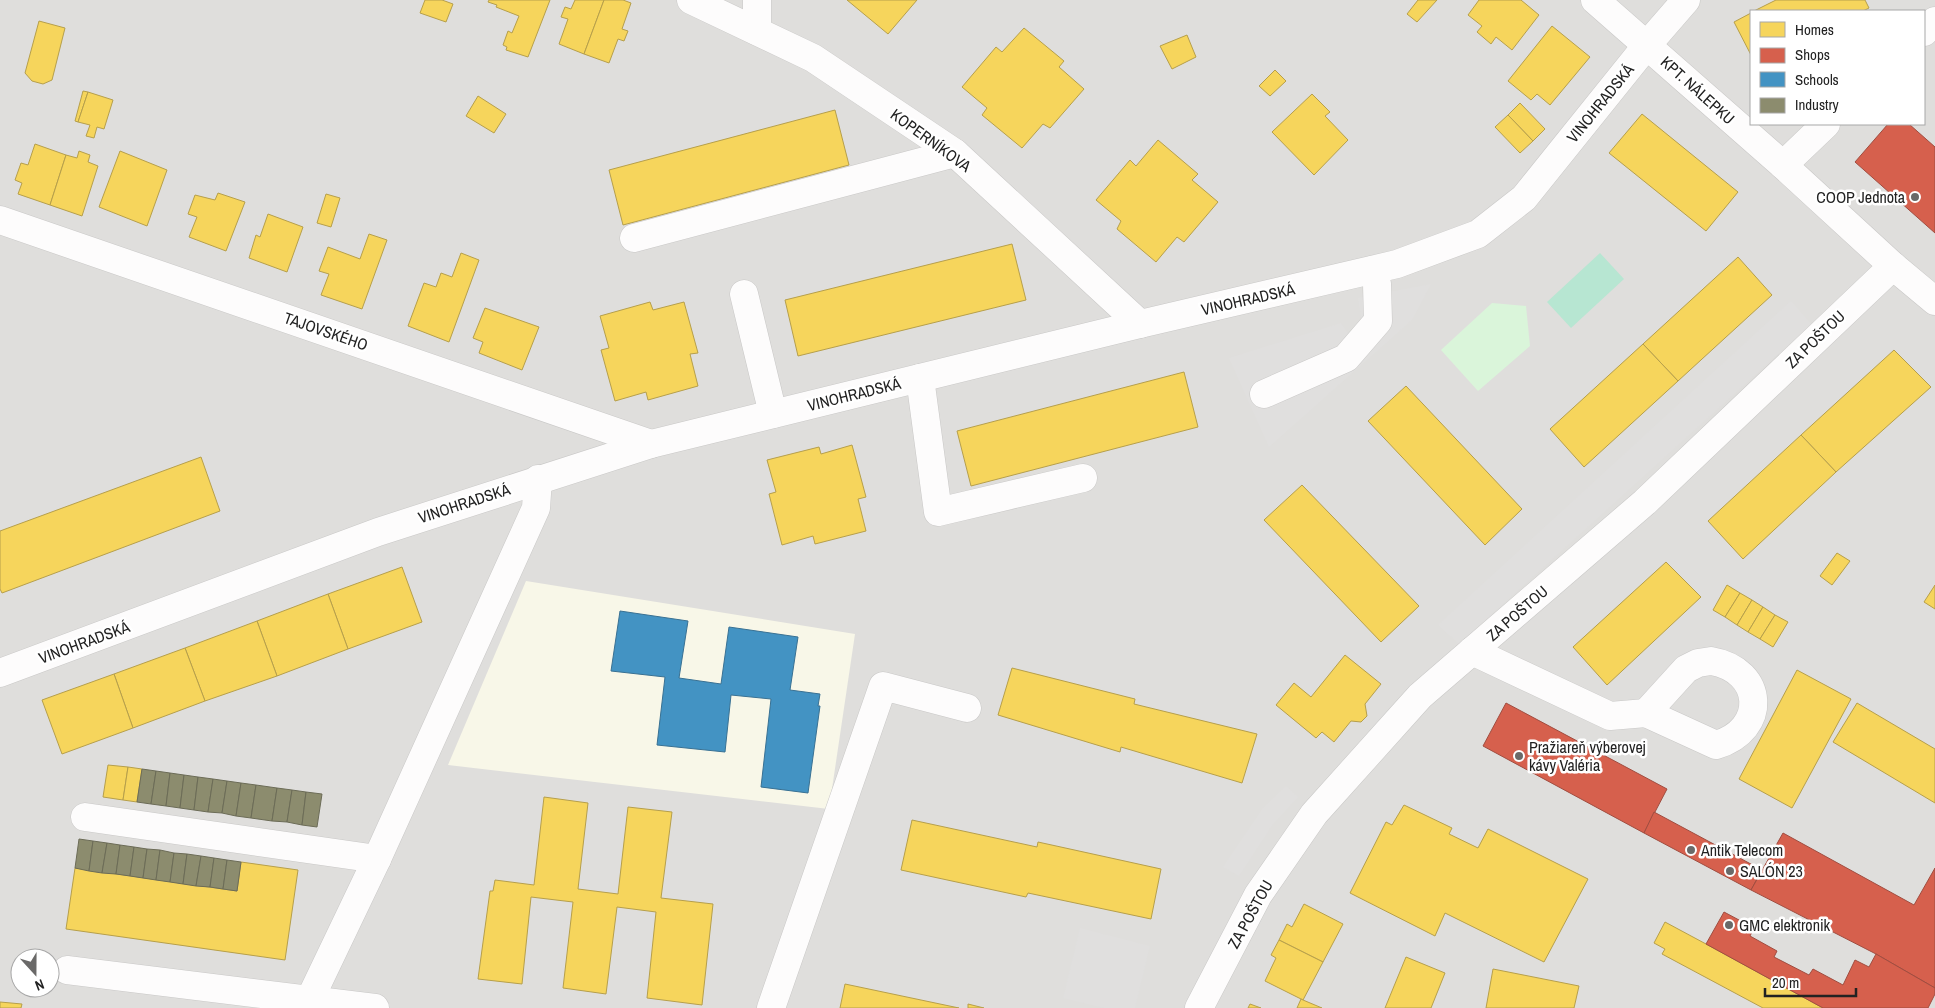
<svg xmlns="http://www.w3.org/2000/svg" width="1935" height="1008" font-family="'Archivo Narrow',sans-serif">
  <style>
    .residential { fill: #dfdedc; fill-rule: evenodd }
    .education { fill: #f8f7e8 }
    .park { fill: #daf5da }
    .pitch { fill: #b7e6d2 }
    .parking { fill: #e0dfde }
    .homes { fill: #f6d55c; stroke: #b69f4b }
    .shops { fill: #d6604d; stroke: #a04d40 }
    .schools { fill: #4393c3; stroke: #397193 }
    .industry { fill: #8c8c6e; stroke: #6c6c57 }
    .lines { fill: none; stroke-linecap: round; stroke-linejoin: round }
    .minor-casing { stroke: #c9c8c7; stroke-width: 29 }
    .minor { stroke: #fdfcfc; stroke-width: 28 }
    .poi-dot { fill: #6a6968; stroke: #fff; stroke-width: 2 }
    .labels { text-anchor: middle; stroke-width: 5; stroke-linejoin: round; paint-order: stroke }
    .street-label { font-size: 16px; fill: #222; stroke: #fff }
    .poi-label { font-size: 16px; fill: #222; stroke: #fff; text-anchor: start }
  </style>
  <rect width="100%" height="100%" fill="#f0eeeb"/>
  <path class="residential" d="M0 0H1935V1008H0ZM1751 11H1924V124H1751ZM20 958H50V988H20Z"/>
  <polygon class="education" points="526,581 855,634 829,809 448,765"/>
  <polygon class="park" points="1492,303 1526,306 1530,346 1478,391 1441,350"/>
  <polygon class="pitch" points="1600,253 1624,279 1571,328 1547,302"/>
  <g class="parking">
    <polygon points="1431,284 1412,320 1269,447 1229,358 1341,323 1350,337 1363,331 1358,298"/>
    <polygon points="1791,301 1811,324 1459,644 1438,625"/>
    <polygon points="1286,786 1298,797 1273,824 1239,876 1223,867 1263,808"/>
    <polygon points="1080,928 1150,946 1135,1008 1104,1008 1063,998"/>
  </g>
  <g class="homes">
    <polygon points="425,0 442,0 453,4 446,22 420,13"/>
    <polygon points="489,0 550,0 528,57 506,50 507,47 503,45 508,31 512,33 519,16 496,7 497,5 488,2"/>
    <polygon points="575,0 604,0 584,54 559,44 568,19 561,17 565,7 571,9"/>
    <polygon points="604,0 623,0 631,3 622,29 628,31 624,41 618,39 609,63 584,54"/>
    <polygon points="847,0 917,0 888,34"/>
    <polygon points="1418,0 1437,0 1417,22 1407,14"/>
    <polygon points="1479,0 1521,0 1539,15 1512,50 1496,37 1491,44 1477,32 1482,26 1468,15"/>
    <polygon points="1776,0 1865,0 1869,8 1863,11 1754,11"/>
    <polygon points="1751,13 1751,55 1734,22"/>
    <polygon points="39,21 65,28 52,80 43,84 32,81 25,73"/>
    <polygon points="1552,26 1590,57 1550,105 1537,94 1531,100 1508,81"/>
    <polygon points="1024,28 1064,61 1059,67 1084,89 1050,128 1043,124 1022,148 982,115 987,108 962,87 996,47 1002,52"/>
    <polygon points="1187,35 1196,57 1172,69 1160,46"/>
    <polygon points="1275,70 1286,81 1270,96 1259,86"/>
    <polygon points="83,91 88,92 78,122 75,121"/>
    <polygon points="88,92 113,100 104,129 97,127 94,138 86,136 90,125 78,122"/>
    <polygon points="1312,94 1330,112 1325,116 1348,140 1314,175 1272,132"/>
    <polygon points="478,96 506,114 494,133 466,116"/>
    <polygon points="1520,103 1545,129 1533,141 1508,115"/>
    <polygon points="835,110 849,165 623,225 609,170"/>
    <polygon points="1642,114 1738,192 1706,231 1609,153"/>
    <polygon points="1508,115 1533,141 1520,153 1495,127"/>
    <polygon points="1158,140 1198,174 1192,180 1218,202 1184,242 1177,237 1156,262 1117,229 1121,221 1096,200 1130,160 1136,166"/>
    <polygon points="35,144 66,155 50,205 18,194 22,183 15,180 21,163 28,165"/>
    <polygon points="79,151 90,155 88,162 98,166 82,216 50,205 66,155 77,158"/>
    <polygon points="120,151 167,170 147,226 99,207"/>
    <polygon points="218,193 245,202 226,251 189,237 197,217 188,214 195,195 215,200"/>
    <polygon points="326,194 340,198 331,227 317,223"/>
    <polygon points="268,214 303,227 287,272 249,258 256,235 260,237"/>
    <polygon points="369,234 387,240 362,309 321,295 329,274 319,271 328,247 360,259"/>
    <polygon points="1012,244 1026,300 798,356 785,300"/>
    <polygon points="461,253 479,260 449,342 408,326 424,283 436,287 441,273 452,277"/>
    <polygon points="1738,257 1772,295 1678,381 1643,344"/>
    <polygon points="650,302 653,310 684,302 698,353 690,354 698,386 648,400 646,392 615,401 601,350 609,348 600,316"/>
    <polygon points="485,308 539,327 522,370 479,353 483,342 473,338"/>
    <polygon points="1643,344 1678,381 1584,467 1550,429"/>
    <polygon points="1894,350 1931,387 1836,472 1801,435"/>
    <polygon points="1184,372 1198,427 971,486 957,431"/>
    <polygon points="1406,386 1522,509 1485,545 1368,421"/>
    <polygon points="1801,435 1836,472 1743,559 1708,521"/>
    <polygon points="852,445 866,497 858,499 866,531 815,544 813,536 782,545 769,494 776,492 767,460 819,447 821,454"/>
    <polygon points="201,457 220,511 2,593 0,589 0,531"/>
    <polygon points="1302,485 1419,606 1381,642 1264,520"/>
    <polygon points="1837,553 1850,561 1832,585 1820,576"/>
    <polygon points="1666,562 1701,597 1607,685 1573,647"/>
    <polygon points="402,567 422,622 348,649 328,594"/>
    <polygon points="1727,585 1740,593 1725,617 1713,610"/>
    <polygon points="1935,585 1935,609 1924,602"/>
    <polygon points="1740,593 1752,600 1737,625 1725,617"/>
    <polygon points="328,594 348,649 277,676 257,621"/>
    <polygon points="1752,600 1763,607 1748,632 1737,625"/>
    <polygon points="1763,607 1775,615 1760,639 1748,632"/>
    <polygon points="1775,615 1788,622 1773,647 1760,639"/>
    <polygon points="257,621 277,676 205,701 185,648"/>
    <polygon points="185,648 205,701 133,728 114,674"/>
    <polygon points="1345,655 1381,684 1365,704 1367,716 1361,722 1351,721 1334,742 1322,732 1316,738 1276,705 1294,683 1311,697"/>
    <polygon points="1012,668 1135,699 1134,704 1257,734 1242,783 1121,747 1120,752 998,715"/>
    <polygon points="1797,670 1851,699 1792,808 1739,779"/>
    <polygon points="114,674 133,728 62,754 42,700"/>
    <polygon points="1857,703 1935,749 1935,803 1833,742"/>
    <polygon points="108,765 128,767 123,800 103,797"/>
    <polygon points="128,767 142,769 137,802 123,800"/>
    <polygon points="544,797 588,803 578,889 618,894 628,807 672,812 661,898 713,904 702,1005 647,998 656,912 617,907 606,994 563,988 573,902 531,897 522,984 478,979 490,891 493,891 495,880 534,885"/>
    <polygon points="1404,805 1452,828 1449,834 1478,848 1488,829 1588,879 1544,962 1445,913 1435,936 1350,893 1386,822 1392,825"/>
    <polygon points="912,820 1037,847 1038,842 1161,869 1151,919 1028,893 1026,897 901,870"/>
    <polygon points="241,862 298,870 285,960 66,929 75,868 237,891"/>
    <polygon points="1304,904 1343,924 1323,962 1279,940 1287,924 1292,927"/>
    <polygon points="1665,922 1706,944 1823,1008 1763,1008 1662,954 1665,949 1654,943"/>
    <polygon points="1279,940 1323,962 1303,1000 1265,981 1276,958 1271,955"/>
    <polygon points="1406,957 1445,973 1431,1008 1385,1008"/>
    <polygon points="1493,969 1579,986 1574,1008 1486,1008"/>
    <polygon points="845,984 959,1008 840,1008"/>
    <polygon points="1301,999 1303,1000 1322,1008 1297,1008"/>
    <polygon points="0,1002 22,1004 21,1008 0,1008"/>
    <polygon points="968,1004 984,1008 968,1008"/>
    <polygon points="1250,1004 1261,1008 1248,1008"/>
  </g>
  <g class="shops">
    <polygon points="1888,124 1909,124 1935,147 1935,233 1855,162"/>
    <polygon points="1506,703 1667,789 1644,833 1483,746"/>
    <polygon points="1654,812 1762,870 1751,890 1644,833"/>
    <polygon points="1783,833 1914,905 1935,868 1935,988 1876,954 1751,890"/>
    <polygon points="1724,912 1754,928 1750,936 1777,951 1774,957 1809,975 1813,969 1843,985 1855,960 1869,967 1876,954 1935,988 1935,994 1928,1008 1823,1008 1706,944"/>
  </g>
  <polygon class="schools" points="620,611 688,621 679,678 721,684 729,627 798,637 790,690 820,694 818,706 820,706 808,793 761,787 771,699 731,695 725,752 657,745 665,677 611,671"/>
  <g class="industry">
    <polygon points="142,769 156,771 151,804 137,802"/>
    <polygon points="156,771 170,773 166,806 151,804"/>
    <polygon points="170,773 184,775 180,808 166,806"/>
    <polygon points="184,775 198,777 194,810 180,808"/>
    <polygon points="198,777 213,779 208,812 194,810"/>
    <polygon points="213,779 227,781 222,813 208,812"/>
    <polygon points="227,781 241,783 236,816 222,813"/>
    <polygon points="241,783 256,785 251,818 236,816"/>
    <polygon points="256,785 277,788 272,821 251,818"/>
    <polygon points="277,788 292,790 287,822 272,821"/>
    <polygon points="292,790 306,792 302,825 287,822"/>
    <polygon points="306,792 322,794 317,827 302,825"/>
    <polygon points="79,839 93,841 89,871 75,868"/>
    <polygon points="93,841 107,843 102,873 89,871"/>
    <polygon points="107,843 120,845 116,874 102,873"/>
    <polygon points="120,845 134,847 130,876 116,874"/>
    <polygon points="134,847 147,849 143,878 130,876"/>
    <polygon points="147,849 160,850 156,880 143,878"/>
    <polygon points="160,850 174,853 170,882 156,880"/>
    <polygon points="174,853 187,854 183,884 170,882"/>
    <polygon points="187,854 201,856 196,886 183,884"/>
    <polygon points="201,856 214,858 210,887 196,886"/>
    <polygon points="214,858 227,860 223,889 210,887"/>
    <polygon points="227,860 241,862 237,891 223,889"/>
  </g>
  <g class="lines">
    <defs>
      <g id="minor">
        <polyline points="691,0 813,58 955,153 1140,324"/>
        <polyline points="1595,0 1783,165 1893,266 1935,301"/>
        <polyline points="757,31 757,0"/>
        <polyline points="1924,32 1935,21"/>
        <polyline points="1783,165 1826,124"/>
        <polyline points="0,220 651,444"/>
        <polyline points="634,238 955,153"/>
        <polyline points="744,294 773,414"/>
        <polyline points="920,378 938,512 1083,478"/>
        <polyline points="1264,394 1346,358 1378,321 1377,284 1373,270"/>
        <polyline points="1472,651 1610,716 1646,713"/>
        <path d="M1711 661C1765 670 1768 730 1716 745L1646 713 1686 669 1698 663Z"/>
        <polyline points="0,673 378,532 651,444 1140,324 1397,264 1478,234 1524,198 1647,45 1686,0"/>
        <polyline points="85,817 377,859"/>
        <polyline points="67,970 375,1008"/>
        <polyline points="309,1008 310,999 377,859 536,508 538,479"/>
        <polyline points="771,1008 883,686 967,708"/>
        <polyline points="1199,1008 1258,895 1314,814 1420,696 1645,502 1893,266"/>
      </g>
    </defs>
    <use href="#minor" class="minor-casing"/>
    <use href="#minor" class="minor"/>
  </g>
  <g class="poi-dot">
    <circle cx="1915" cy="197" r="5"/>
    <circle cx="1519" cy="756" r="5"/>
    <circle cx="1691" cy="850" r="5"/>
    <circle cx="1730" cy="871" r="5"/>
    <circle cx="1729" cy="925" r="5"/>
  </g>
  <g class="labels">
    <g class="street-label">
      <text transform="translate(1698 90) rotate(42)" y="6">KPT. NÁLEPKU</text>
      <text transform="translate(1600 103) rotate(-51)" y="6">VINOHRADSKÁ</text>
      <text transform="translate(931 140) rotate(36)" y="6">KOPERNÍKOVA</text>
      <text transform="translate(1248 299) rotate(-13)" y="6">VINOHRADSKÁ</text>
      <text transform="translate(326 331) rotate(19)" y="6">TAJOVSKÉHO</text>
      <text transform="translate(1815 339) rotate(-44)" y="6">ZA POŠTOU</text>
      <text transform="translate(854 394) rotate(-14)" y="6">VINOHRADSKÁ</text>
      <text transform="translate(464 503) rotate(-18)" y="6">VINOHRADSKÁ</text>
      <text transform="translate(1517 613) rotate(-41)" y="6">ZA POŠTOU</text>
      <text transform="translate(84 642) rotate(-20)" y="6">VINOHRADSKÁ</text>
      <text transform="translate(1250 914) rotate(-61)" y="6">ZA POŠTOU</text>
    </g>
    <g class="poi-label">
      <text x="1905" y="203" text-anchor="end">COOP Jednota</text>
      <text x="1529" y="753">Pražiareň výberovej<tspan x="1529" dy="18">kávy Valéria</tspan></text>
      <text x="1701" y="856">Antik Telecom</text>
      <text x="1740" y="877">SALÓN 23</text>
      <text x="1739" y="931">GMC elektronik</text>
    </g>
  </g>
  <rect x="1750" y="10" width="175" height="115" fill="#ffffff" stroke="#a7a7a7"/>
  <rect x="1760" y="22" width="25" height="15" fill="#f6d55c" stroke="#a7a7a7"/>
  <text x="1795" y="35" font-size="15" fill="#222222">Homes</text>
  <rect x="1760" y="48" width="25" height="15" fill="#d6604d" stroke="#a7a7a7"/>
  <text x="1795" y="60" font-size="15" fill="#222222">Shops</text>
  <rect x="1760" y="72" width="25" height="15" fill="#4393c3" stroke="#a7a7a7"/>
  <text x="1795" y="85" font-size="15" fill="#222222">Schools</text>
  <rect x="1760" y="98" width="25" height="15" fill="#8c8c6e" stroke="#a7a7a7"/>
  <text x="1795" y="110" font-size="15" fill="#222222">Industry</text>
  <g transform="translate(35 973) rotate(159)"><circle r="24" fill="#ffffff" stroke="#a7a7a7"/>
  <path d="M0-4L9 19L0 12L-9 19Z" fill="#6a6968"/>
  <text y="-8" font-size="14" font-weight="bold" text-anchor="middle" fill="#222222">N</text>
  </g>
  <path d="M1765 988v8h91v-8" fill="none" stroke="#222222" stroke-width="2.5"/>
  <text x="1772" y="988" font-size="15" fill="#222222" stroke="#ffffff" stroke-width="4" paint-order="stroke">20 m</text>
</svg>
